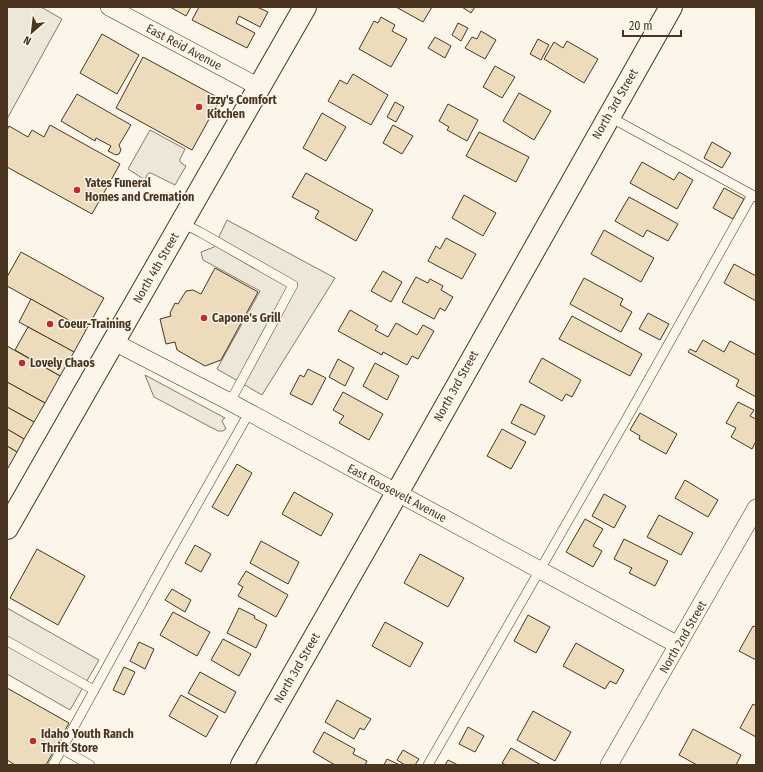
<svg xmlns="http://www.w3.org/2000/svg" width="763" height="772" font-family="'Fira Sans Condensed',sans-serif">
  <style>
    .parking { fill: #ede7d9; stroke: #887966 }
    .building { fill: #ecdcbc; stroke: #4a3520 }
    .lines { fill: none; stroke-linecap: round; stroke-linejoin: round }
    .service-casing { stroke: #4a3520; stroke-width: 10 }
    .minor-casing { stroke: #4a3520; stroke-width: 18 }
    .secondary-casing { stroke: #4a3520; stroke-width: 24 }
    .service { stroke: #fbf6e9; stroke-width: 9 }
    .minor { stroke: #fbf6e9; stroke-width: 17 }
    .secondary { stroke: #fbf6e9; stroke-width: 22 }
    .poi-dot { fill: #c62828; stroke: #fbf6e9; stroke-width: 1.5 }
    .labels { text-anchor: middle; stroke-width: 3; stroke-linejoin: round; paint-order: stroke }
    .street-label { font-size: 12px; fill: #4a3520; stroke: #fbf6e9 }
    .poi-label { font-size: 12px; font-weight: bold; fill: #4a3520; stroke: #fbf6e9; text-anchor: start }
  </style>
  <rect width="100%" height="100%" fill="#fbf6e9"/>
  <g class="parking">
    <polygon points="7,7 41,7 62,19 7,119"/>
    <polygon points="150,130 185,149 180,159 180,161 181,163 186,166 175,185 151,173 149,173 147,175 145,180 128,169"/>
    <polygon points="227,220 335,278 262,395 217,369 260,291 203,260 201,252 214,247"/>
    <polygon points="145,375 225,418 223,419 222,421 226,429 223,431 218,431 154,397"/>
    <polygon points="7,608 99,660 70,710 7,674"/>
  </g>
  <g class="building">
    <polygon points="170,7 191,7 186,16"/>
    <polygon points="199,7 257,7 268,12 260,27 239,16 236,23 255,33 247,48 192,20"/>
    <polygon points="396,7 432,7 423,22"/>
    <polygon points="462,7 475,7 471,13"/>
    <polygon points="381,17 395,25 392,31 407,39 391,67 359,49 374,21 378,23"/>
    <polygon points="458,23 468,28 461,41 452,35"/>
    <polygon points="481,31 496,40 485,59 465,48 472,37 477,39"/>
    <polygon points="102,34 139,55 117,94 80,73"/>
    <polygon points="435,37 451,46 445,58 428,48"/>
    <polygon points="538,39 549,45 541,60 530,54"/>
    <polygon points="567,41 598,59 584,83 544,59 554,42 563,48"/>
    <polygon points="143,57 217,97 218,103 192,150 116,108"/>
    <polygon points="495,66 515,77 502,98 483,87"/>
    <polygon points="353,74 388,95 371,125 328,101 340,80 347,84"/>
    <polygon points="519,93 551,111 534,140 503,121"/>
    <polygon points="77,94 131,125 119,145 121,150 119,154 116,155 108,151 111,146 96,138 95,141 61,121"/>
    <polygon points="395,102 404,107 396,122 387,117"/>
    <polygon points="448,104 478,120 467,141 447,130 449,127 439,121"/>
    <polygon points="322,113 346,127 326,161 303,148"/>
    <polygon points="50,125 120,164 92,214 7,167 7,130 9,126 28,137 32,130 44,137"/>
    <polygon points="393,125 413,136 402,154 383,143"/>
    <polygon points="479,132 529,157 516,182 466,156"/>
    <polygon points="712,142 731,153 722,168 704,158"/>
    <polygon points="642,162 674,180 679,172 693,180 677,209 630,183"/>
    <polygon points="306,173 373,210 356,241 315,218 319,211 292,197"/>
    <polygon points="724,188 744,199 733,219 713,208"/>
    <polygon points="464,195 496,213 483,236 452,218"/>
    <polygon points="629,197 678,224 668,241 647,230 643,237 615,221"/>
    <polygon points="604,230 654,258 641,282 591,254"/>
    <polygon points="446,238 476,254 462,279 428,261 436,246 440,249"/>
    <polygon points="21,252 104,298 86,330 7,286 7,277"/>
    <polygon points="734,264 756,276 756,301 724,283"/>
    <polygon points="215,268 258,292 221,360 205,366 177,350 175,342 166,344 160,319 171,316 170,313 175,303 178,304 186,291 193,290 201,294"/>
    <polygon points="383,271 402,282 391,302 371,291"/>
    <polygon points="416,277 428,283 430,279 443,286 441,290 453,297 445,311 440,308 434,319 402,302"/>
    <polygon points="584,278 623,299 620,305 632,312 621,332 570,304"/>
    <polygon points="31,299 86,330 74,352 19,322"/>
    <polygon points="350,310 378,326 375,330 388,337 396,323 417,335 423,325 434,331 418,359 412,356 407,365 383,352 382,355 338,331"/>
    <polygon points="648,313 669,324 660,340 639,329"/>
    <polygon points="572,316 642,354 630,376 559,339"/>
    <polygon points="28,327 74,352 60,376 15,350"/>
    <polygon points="703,340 724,352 730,341 756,355 756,397 736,386 739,380 688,352 690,349 696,352"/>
    <polygon points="7,346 60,376 45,403 7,382"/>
    <polygon points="542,358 581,380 572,397 566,394 562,401 529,382"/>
    <polygon points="338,359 354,368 345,386 329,377"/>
    <polygon points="375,363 399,376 387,400 363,386"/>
    <polygon points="308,369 326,378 312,405 290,394 300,375 304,377"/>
    <polygon points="7,382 45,403 34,422 7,407"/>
    <polygon points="343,392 383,414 369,440 339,423 344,416 333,410"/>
    <polygon points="738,402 754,410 750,416 756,419 756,441 752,449 731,437 736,428 726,423"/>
    <polygon points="521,404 545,416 535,435 511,423"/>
    <polygon points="7,407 34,422 24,439 7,429"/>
    <polygon points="640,413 677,434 666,454 639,439 640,436 630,430"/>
    <polygon points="7,429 24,439 17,452 7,446"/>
    <polygon points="502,429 526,442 511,469 487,456"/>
    <polygon points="7,446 17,452 8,468 7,467"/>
    <polygon points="237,464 252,473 228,516 212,507"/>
    <polygon points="685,480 718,500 708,517 675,498"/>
    <polygon points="294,492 333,514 321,536 282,514"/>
    <polygon points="604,494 626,506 614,528 592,516"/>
    <polygon points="659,515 693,533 681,555 647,537"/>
    <polygon points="585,519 603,529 593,546 602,551 593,567 566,552"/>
    <polygon points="624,539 668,561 655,586 629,573 632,568 614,559"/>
    <polygon points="261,541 299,562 288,584 250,563"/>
    <polygon points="195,545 211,554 201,572 185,563"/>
    <polygon points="37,549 85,576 58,625 10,598"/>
    <polygon points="420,554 464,578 448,607 404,583"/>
    <polygon points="246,571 288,595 276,617 238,596 243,587 238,584"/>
    <polygon points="172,589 191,600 185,612 165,600"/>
    <polygon points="239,608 255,616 254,618 267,625 256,648 227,633"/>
    <polygon points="173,612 210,632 197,656 160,635"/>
    <polygon points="528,615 550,627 536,653 514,641"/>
    <polygon points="385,622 423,643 410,667 372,646"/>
    <polygon points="753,626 756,627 756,660 739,651"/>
    <polygon points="223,639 251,654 239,676 211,660"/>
    <polygon points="139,642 154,649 145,669 130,661"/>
    <polygon points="576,643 624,670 616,684 610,681 605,689 563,666"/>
    <polygon points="124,667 135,672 124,695 113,690"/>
    <polygon points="200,672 236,692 225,713 188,693"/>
    <polygon points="7,688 69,723 46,765 15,765 7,760"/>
    <polygon points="181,695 218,716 206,737 169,716"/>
    <polygon points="337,700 371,719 364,730 360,728 354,739 325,722"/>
    <polygon points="753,704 756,706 756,737 740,728"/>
    <polygon points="533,711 571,732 555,761 517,740"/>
    <polygon points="468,727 484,736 475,752 459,744"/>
    <polygon points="693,729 741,755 736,765 697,765 679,755"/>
    <polygon points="324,732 355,749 353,754 367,761 365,765 335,765 313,752"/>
    <polygon points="511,748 541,765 506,765 502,763"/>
    <polygon points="403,750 419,759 415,765 405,765 397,760"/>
    <polygon points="387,759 400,765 384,765"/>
    <polygon points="448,760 458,765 445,765"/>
  </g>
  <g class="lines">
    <defs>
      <g id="service">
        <polyline points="608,116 756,197"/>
        <polyline points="182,223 200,232 293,285 230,402"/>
        <polyline points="7,641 94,690"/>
        <polyline points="62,749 90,765"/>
        <polyline points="53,765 165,561 249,413"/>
        <polyline points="428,765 627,418 752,195"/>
      </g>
      <g id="minor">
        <polyline points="109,7 259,87"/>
        <polyline points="114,342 230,402 678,645"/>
        <polyline points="609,765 756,508"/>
      </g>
      <g id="secondary">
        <polyline points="7,528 305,7"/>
        <polyline points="242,765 397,493 671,7"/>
      </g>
    </defs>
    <use href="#service" class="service-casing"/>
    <use href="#minor" class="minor-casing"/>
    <use href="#secondary" class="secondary-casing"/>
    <use href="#service" class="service"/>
    <use href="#minor" class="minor"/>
    <use href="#secondary" class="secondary"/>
  </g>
  <g class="poi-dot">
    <circle cx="199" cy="107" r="4"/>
    <circle cx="77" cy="190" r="4"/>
    <circle cx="204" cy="318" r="4"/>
    <circle cx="50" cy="324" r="4"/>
    <circle cx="22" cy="363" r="4"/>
    <circle cx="33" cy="741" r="4"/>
  </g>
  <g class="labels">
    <g class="street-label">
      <text transform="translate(184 47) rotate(28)" y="4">East Reid Avenue</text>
      <text transform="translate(615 104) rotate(-60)" y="4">North 3rd Street</text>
      <text transform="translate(156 268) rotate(-60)" y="4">North 4th Street</text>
      <text transform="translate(456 386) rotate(-61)" y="4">North 3rd Street</text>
      <text transform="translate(397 493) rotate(28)" y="4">East Roosevelt Avenue</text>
      <text transform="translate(683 637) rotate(-60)" y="4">North 2nd Street</text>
      <text transform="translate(297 668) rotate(-60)" y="4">North 3rd Street</text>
    </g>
    <g class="poi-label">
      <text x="207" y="104">Izzy's Comfort<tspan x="207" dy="14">Kitchen</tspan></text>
      <text x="85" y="187">Yates Funeral<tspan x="85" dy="14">Homes and Cremation</tspan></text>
      <text x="212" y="322">Capone's Grill</text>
      <text x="58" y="328">Coeur-Training</text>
      <text x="30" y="367">Lovely Chaos</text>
      <text x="41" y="738">Idaho Youth Ranch<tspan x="41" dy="14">Thrift Store</tspan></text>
    </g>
  </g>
  <rect width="763" height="772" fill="none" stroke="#4a3520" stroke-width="16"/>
  <g transform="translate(32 32) rotate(208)" stroke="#fbf6e9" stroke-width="3" paint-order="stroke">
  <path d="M0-3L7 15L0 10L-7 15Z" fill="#4a3520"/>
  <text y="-6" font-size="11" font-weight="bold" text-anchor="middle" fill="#4a3520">N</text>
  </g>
  <path d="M623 30v6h58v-6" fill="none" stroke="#4a3520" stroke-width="2"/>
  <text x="629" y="30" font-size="12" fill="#4a3520" stroke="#fbf6e9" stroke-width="3" paint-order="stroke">20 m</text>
</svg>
